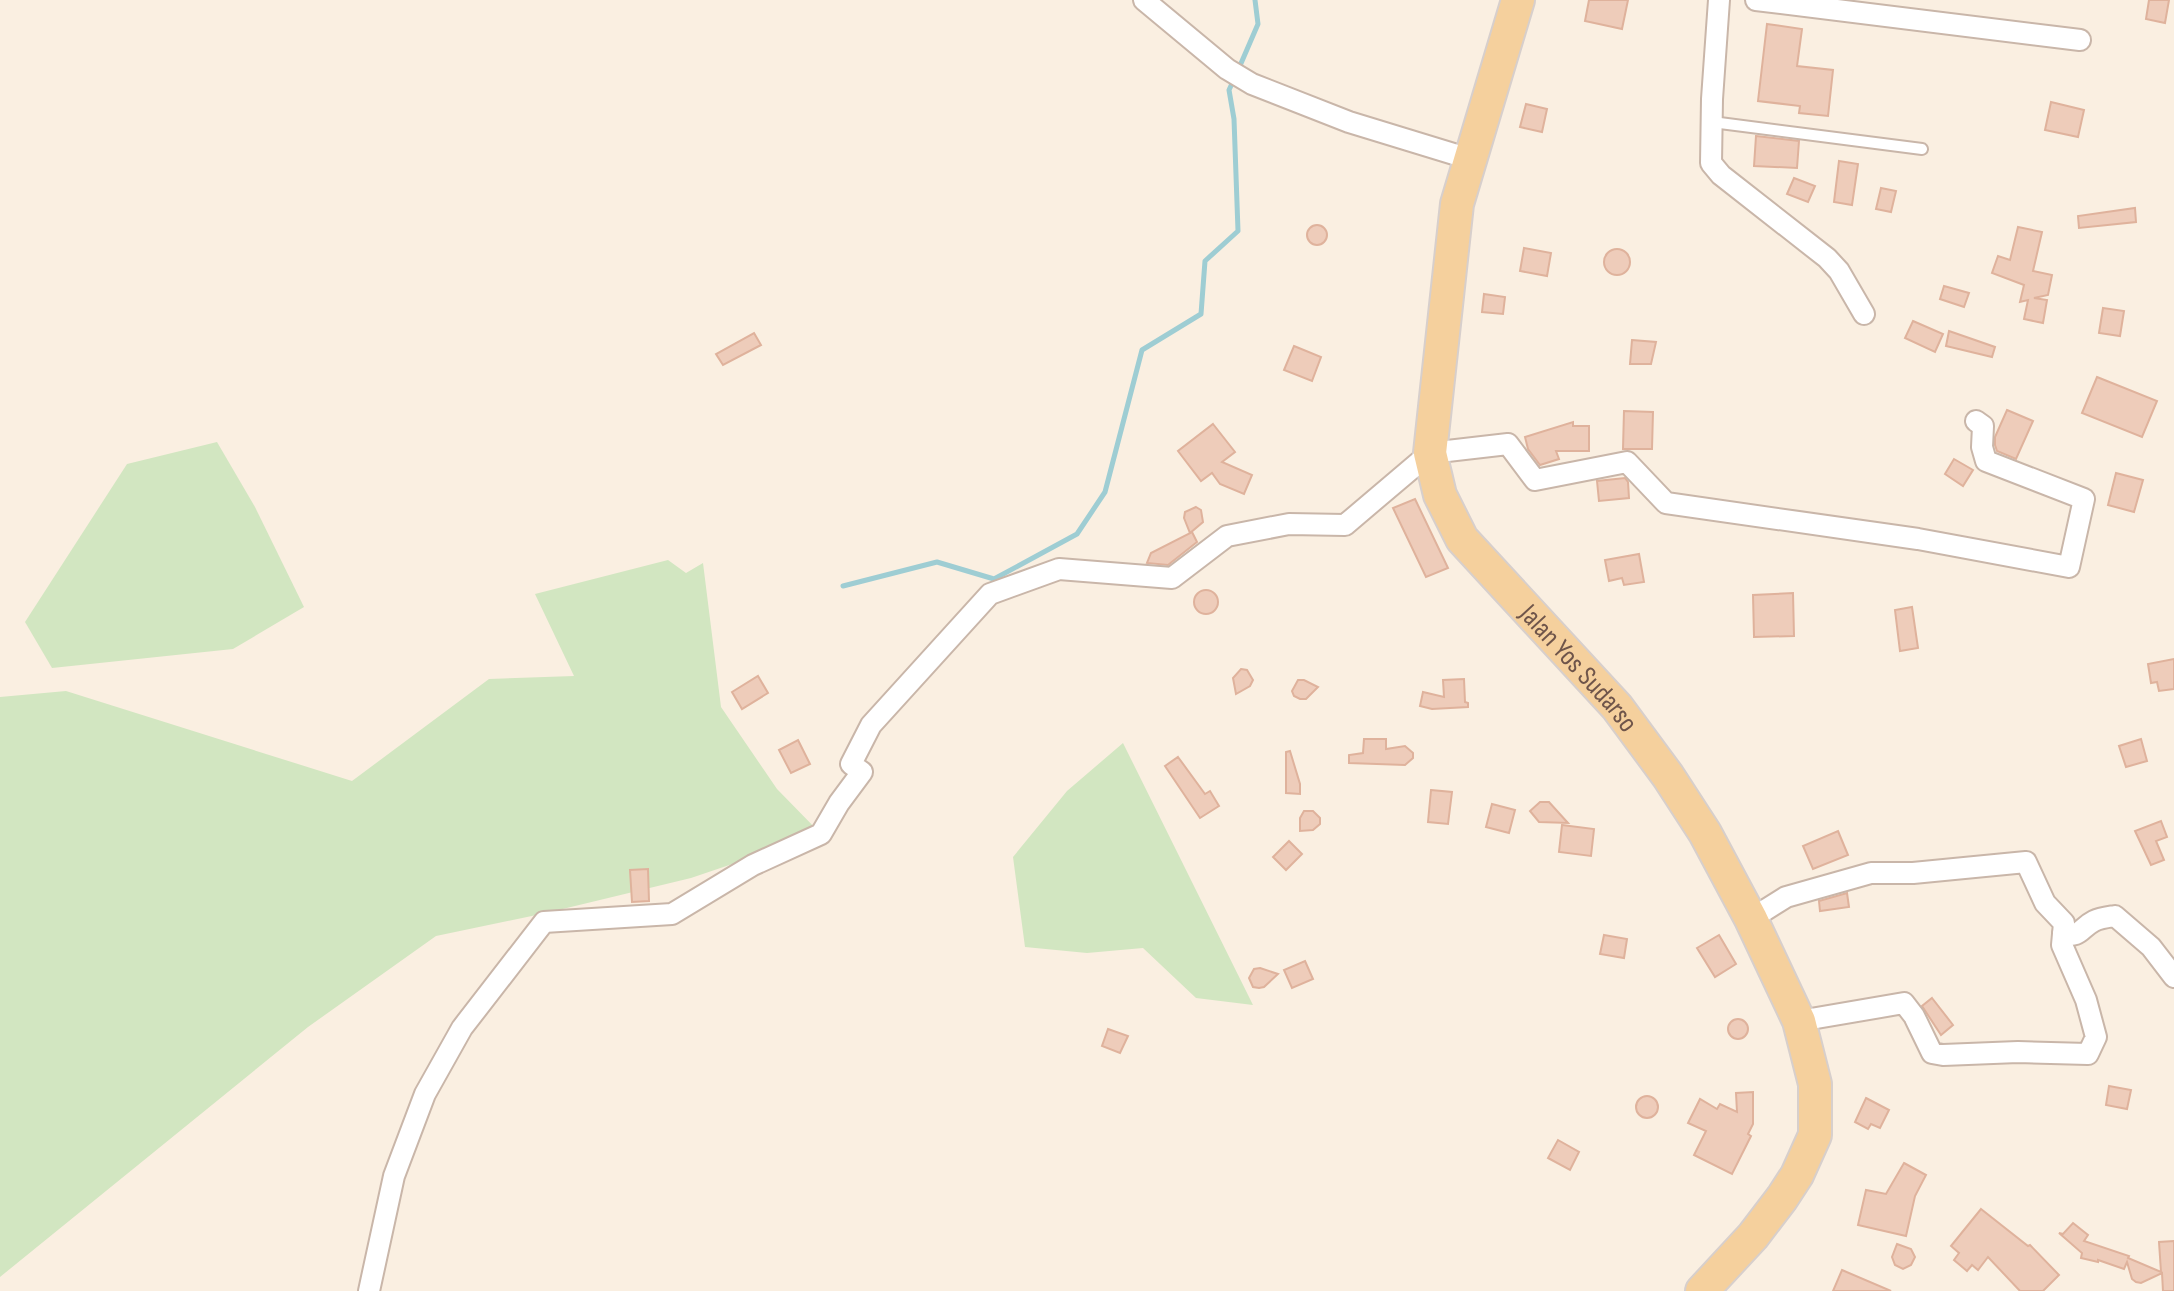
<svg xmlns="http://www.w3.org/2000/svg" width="2174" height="1291" font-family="'Sofia Sans Condensed',sans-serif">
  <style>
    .green { fill: #d2e6c1 }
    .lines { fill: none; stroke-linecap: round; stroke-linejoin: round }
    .stream { stroke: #9ecdd3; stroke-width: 5 }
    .building { fill: #eeccba; stroke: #dfb29c; stroke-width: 2 }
    .lane-casing { stroke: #c9b6a9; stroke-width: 14 }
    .street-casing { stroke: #c9b6a9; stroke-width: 24 }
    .primary-casing { stroke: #d7cfcc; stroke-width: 36 }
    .lane { stroke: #fff; stroke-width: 10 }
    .street { stroke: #fff; stroke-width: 20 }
    .primary { stroke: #f5d09d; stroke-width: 32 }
    .labels { text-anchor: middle; stroke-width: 6; stroke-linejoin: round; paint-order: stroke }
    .street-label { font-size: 28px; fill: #6f554a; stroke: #fef3e6 }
  </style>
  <rect width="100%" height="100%" fill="#faefe1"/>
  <g class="green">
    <polygon points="217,442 255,507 304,607 233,649 52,668 25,622 127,464"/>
    <polygon points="668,560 686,573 703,563 721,707 777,789 821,834 691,878 546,913 436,936 308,1027 0,1277 0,697 66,691 352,781 489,679 574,676 535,594"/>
    <polygon points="1123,743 1253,1005 1196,998 1143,948 1087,953 1025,947 1013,857 1067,791"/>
  </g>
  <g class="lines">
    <g class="stream">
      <polyline points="1239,68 1258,24 1255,0"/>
      <polyline points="843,586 937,562 994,579 1077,534 1105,492 1142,350 1201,314 1205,261 1238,231 1234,119 1229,90 1235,77"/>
    </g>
  </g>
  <g class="building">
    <polygon points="1589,0 1628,0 1622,29 1585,21"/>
    <polygon points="2149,0 2169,0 2165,23 2146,19"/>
    <polygon points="1767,24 1802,29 1797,66 1833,70 1828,116 1799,113 1800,106 1758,101"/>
    <polygon points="2051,102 2084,110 2078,137 2045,130"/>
    <polygon points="1526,104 1547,109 1542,132 1520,127"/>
    <polygon points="1756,136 1799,141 1797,168 1754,166"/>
    <polygon points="1839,161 1858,164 1852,205 1834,202"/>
    <polygon points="1794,178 1815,186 1808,202 1787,194"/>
    <polygon points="1881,188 1896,191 1891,212 1876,209"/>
    <polygon points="2135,208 2136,222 2079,228 2078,216"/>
    <circle cx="1317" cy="235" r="10"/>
    <polygon points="2018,227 2042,232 2033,271 2052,275 2048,295 2034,298 2047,300 2043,323 2024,319 2028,300 2020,302 2024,285 1992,273 1998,256 2010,260"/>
    <polygon points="1524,248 1551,253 1547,276 1520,271"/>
    <circle cx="1617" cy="262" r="13"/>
    <polygon points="1944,286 1969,293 1964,307 1940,299"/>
    <polygon points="1484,294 1505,297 1503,314 1482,312"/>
    <polygon points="2103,308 2124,311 2120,336 2099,333"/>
    <polygon points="1913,321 1943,334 1935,352 1905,338"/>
    <polygon points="1949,331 1995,347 1992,357 1946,346"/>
    <polygon points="754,333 761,345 723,365 716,354"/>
    <polygon points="1632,340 1656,342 1651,364 1630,364"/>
    <polygon points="1294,346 1321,357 1312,381 1284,370"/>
    <polygon points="2097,377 2157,401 2142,437 2082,413"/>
    <polygon points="2007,410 2033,421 2016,459 1997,451 1995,445 1995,437"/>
    <polygon points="1624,411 1653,412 1652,449 1623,449"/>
    <polygon points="1573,422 1573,426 1589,426 1589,451 1556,451 1559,459 1540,465 1528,449 1525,437"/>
    <polygon points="1213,424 1235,452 1222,462 1252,475 1244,494 1220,484 1212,473 1201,481 1178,451"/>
    <polygon points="1954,459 1973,470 1963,486 1945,474"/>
    <polygon points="2116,473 2143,480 2134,512 2108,505"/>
    <polygon points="1625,478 1628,482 1629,498 1599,501 1597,481"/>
    <polygon points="1415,499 1448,568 1426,577 1393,508"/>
    <polygon points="1196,507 1201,510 1203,522 1190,533 1184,518 1185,512"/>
    <polygon points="1192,532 1197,542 1168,565 1147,563 1151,553"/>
    <polygon points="1639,554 1644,582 1624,585 1622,578 1609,581 1605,560"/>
    <circle cx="1206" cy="602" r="12"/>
    <polygon points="1793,593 1794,636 1754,637 1753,595"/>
    <polygon points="1912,607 1918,648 1900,651 1895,610"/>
    <polygon points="2174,659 2174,689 2159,691 2157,682 2151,683 2148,664"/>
    <polygon points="1241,669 1247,670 1253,680 1250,686 1236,694 1233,678"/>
    <polygon points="758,676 768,693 742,709 732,692"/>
    <polygon points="1464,679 1465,702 1468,703 1468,707 1432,709 1420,706 1423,692 1444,697 1443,680"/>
    <polygon points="1298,680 1304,680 1318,687 1306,699 1300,699 1294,696 1292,691"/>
    <polygon points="1364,739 1386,739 1386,749 1405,746 1413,753 1413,758 1405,765 1349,763 1349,755 1363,753"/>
    <polygon points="2141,739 2147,761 2126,767 2119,746"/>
    <polygon points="798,740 810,764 791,773 779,750"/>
    <polygon points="1290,751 1300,784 1300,794 1286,793 1286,752"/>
    <polygon points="1178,757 1205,794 1210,791 1219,806 1200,818 1165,766"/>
    <polygon points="1431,790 1452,792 1448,824 1428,822"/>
    <polygon points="1540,802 1549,802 1568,823 1539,822 1530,811"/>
    <polygon points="1492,804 1515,810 1509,833 1486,827"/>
    <polygon points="1304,811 1313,811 1320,818 1320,824 1313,830 1300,831 1300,818"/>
    <polygon points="2161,821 2167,837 2156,841 2164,860 2151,865 2135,831"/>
    <polygon points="1562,825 1594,829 1591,856 1559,852"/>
    <polygon points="1838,831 1848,855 1813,869 1803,846"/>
    <polygon points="1289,841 1302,854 1286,870 1273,857"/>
    <polygon points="648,869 649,901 632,902 630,870"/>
    <polygon points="1847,893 1849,907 1820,911 1819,901"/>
    <polygon points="1604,935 1627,939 1624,958 1600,954"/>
    <polygon points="1719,935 1736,964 1715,977 1697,948"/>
    <polygon points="1305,961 1313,979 1292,988 1284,970"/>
    <polygon points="1260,968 1278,974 1264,987 1259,988 1253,987 1249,978 1254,969"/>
    <polygon points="1932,998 1953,1025 1941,1035 1922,1006"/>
    <circle cx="1738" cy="1029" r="10"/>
    <polygon points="1108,1029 1128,1036 1120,1053 1102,1046"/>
    <polygon points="2109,1086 2131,1090 2127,1109 2106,1105"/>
    <polygon points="1753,1092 1753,1124 1748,1134 1751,1136 1732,1174 1694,1155 1706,1131 1688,1123 1700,1099 1717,1109 1720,1104 1737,1112 1736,1093"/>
    <circle cx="1647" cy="1107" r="11"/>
    <polygon points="1866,1098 1889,1110 1880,1128 1871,1124 1868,1129 1855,1122"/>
    <polygon points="1558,1140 1579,1152 1570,1170 1548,1158"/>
    <polygon points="1904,1163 1926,1175 1915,1196 1906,1236 1858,1225 1866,1190 1886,1194"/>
    <polygon points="1981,1209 2028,1246 2030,1245 2059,1275 2043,1291 2020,1291 1988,1257 1978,1270 1972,1265 1967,1271 1954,1260 1959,1253 1951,1246"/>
    <polygon points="2073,1223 2088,1235 2084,1241 2129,1256 2128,1258 2161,1272 2159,1242 2174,1241 2174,1291 2163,1291 2162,1273 2141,1283 2136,1282 2132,1279 2127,1262 2124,1269 2098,1260 2098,1262 2081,1258 2082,1253 2059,1233 2063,1234"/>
    <polygon points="1897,1244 1911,1249 1915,1257 1911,1265 1903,1269 1895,1265 1892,1257"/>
    <polygon points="1842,1270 1891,1291 1833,1291"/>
  </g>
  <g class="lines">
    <defs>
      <polyline id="lane" points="1712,122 1922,149"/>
      <g id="street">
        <polyline points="1144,0 1227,69 1252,84 1349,122 1470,159"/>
        <polyline points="1719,0 1712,99 1711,163 1721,175 1827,258 1839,271 1864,314"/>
        <polyline points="1756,0 2080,40"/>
        <polyline points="1751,919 1786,897 1871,873 1913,873 2026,862 2045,903 2064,923 2062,945 2086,1000 2096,1037 2088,1054 2018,1052 1943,1055 1932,1053 1914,1016 1904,1003 1799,1021"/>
        <path d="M2063 934C2081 938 2080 928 2094 921 2100 918 2109 917 2115 916L2151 947 2174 977"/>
        <polyline points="369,1291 394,1176 425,1094 462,1028 544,922 672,914 753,865 821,834 839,803 862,772 851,764 871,725 990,594 1059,569 1172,578 1227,536 1289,524 1345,525 1430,453 1508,444 1535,480 1627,462 1666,503 1918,539 2069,567 2084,499 1986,461 1982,447 1983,426 1976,421"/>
      </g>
      <g id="primary">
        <path id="s1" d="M1518 0 1457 204 1430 453 1440 495 1462 539 1617 707 1668 776 1705 833 1751 919 1799 1021 1815 1084V1135L1797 1175 1782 1198 1753 1236 1702 1291"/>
      </g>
    </defs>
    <use href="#lane" class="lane-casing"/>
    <use href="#street" class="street-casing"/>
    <use href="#primary" class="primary-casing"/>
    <use href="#lane" class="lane"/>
    <use href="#street" class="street"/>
    <use href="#primary" class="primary"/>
  </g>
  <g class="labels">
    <g class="street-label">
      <text dy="10" stroke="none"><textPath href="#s1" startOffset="730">Jalan Yos Sudarso</textPath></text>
    </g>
  </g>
</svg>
